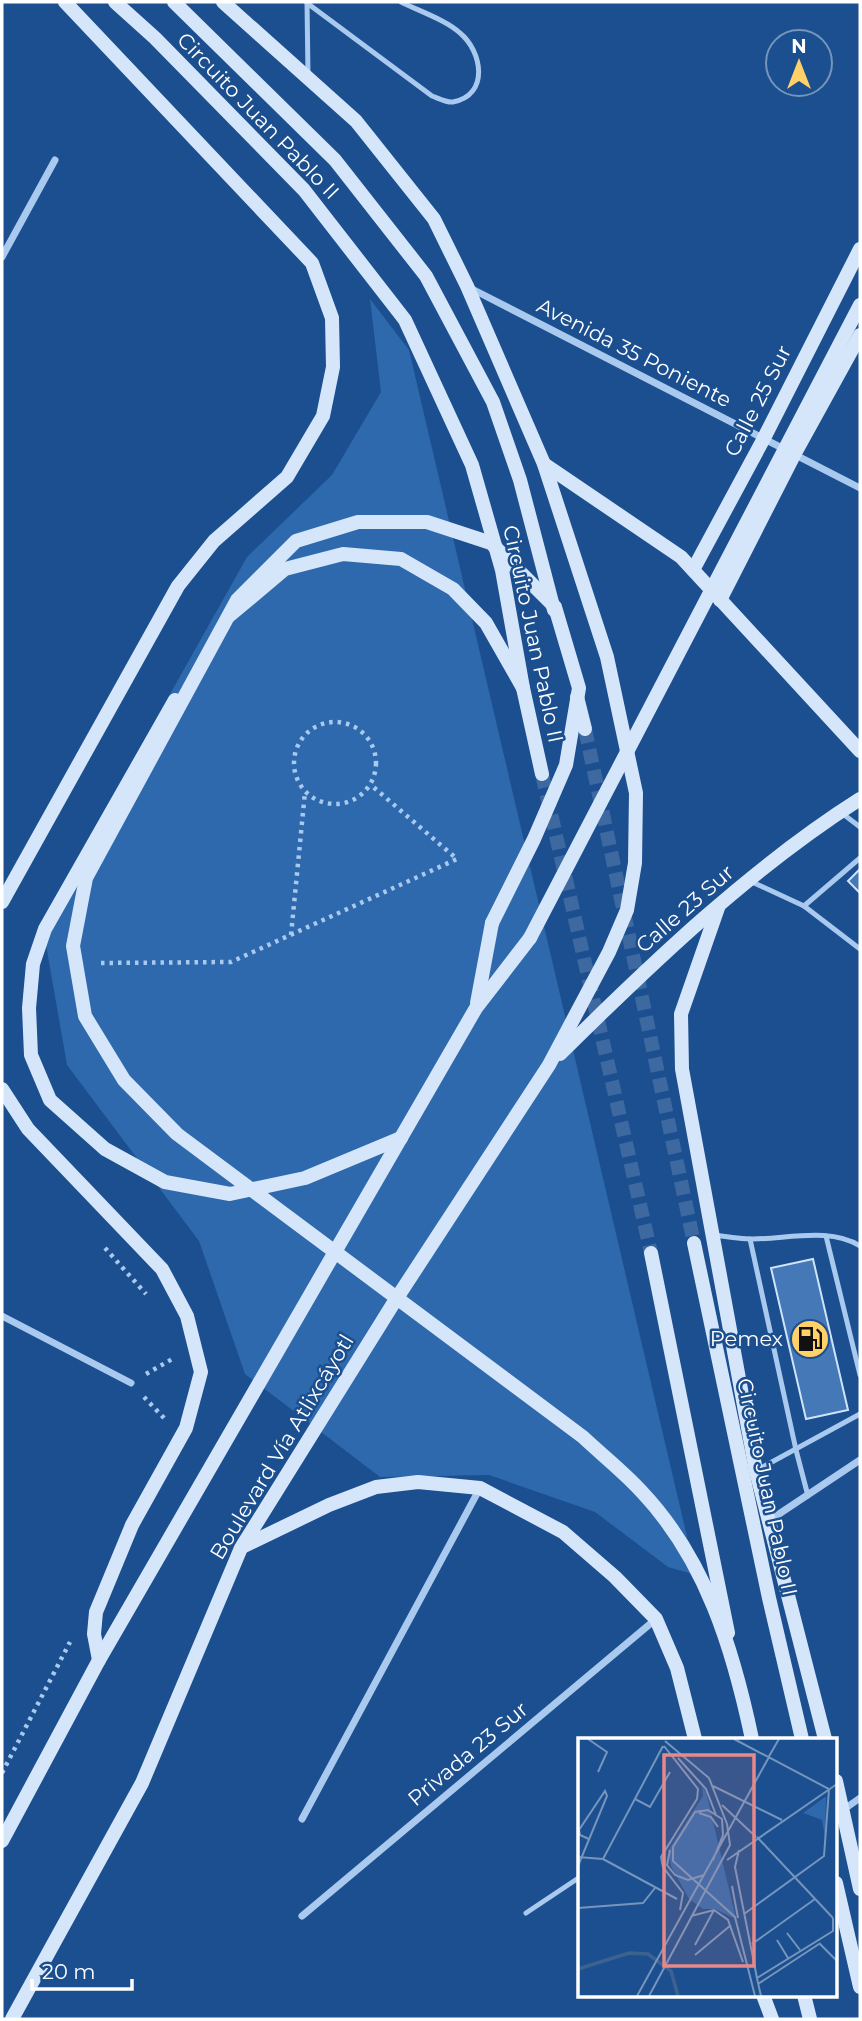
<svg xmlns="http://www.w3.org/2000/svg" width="862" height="2021" font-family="Montserrat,sans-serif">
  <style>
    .green { fill: #2e69ad }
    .building { fill: #4478b7; stroke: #cfe3fa; stroke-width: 2 }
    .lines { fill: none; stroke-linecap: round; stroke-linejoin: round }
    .secondary-tunnel { stroke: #3d69a0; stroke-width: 14; stroke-dasharray: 14 7; stroke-linecap: butt }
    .path { stroke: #a9c9ee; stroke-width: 4.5; stroke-dasharray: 3.5 5; stroke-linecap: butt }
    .service { stroke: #a9c9ee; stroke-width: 5 }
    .minor { stroke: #a9c9ee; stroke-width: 7 }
    .secondary { stroke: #d6e6fa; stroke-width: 14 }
    .secondary-bridge { stroke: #d6e6fa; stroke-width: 14 }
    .labels { text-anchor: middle; stroke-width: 5; stroke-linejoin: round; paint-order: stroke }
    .street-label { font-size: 21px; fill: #fff; stroke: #1b4f8f }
    .poi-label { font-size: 21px; fill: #fff; stroke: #1b4f8f; text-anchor: end }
    .inset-river { fill: none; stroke: #3c6290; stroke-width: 3.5 }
    .inset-road { fill: none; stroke: #7695bc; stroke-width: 2 }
    .view { fill: #e88989; fill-opacity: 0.15; stroke: #e88989; stroke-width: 3.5 }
    .inset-edge { fill: none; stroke: #fff; stroke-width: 3.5 }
  </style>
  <rect width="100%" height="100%" fill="#1b4f8f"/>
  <polygon class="green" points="370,299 409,350 696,1575 668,1567 595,1512 489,1475 380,1477 245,1374 199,1241 67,1065 42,922 247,557 332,475 381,392"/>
  <g class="building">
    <polygon points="860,869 860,893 848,881"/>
    <polygon points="813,1259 848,1410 806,1419 771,1268"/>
  </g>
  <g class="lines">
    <g class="secondary-tunnel">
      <polyline points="585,729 694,1243"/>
      <polyline points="542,774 651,1253"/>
    </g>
    <g class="path">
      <circle cx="335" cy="763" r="41"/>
      <polyline points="291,935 305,792"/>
      <polyline points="101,963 231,962 457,859 371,785"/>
      <polyline points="105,1248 146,1294"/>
      <polyline points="146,1374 174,1358"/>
      <polyline points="144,1397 164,1418"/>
      <polyline points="2,1773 70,1642"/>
    </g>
    <g class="service">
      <polyline points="307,2 308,75"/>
      <path d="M307 3 432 96C438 98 447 103 453 102 490 95 482 51 460 33 446 20 419 11 401 2"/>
      <polyline points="843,814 860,827"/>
      <polyline points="752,882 804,906 860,949"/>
      <polyline points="804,906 860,858"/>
      <path d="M715 1235C728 1237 741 1239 753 1239 786 1239 831 1227 860 1246"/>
      <polyline points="826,1236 860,1375"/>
      <polyline points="750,1239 796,1450 808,1496"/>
      <polyline points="759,1469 860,1414"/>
      <polyline points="526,1913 580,1877"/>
    </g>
    <g class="minor">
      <polyline points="2,257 55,160"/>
      <polyline points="470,288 860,488"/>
      <polyline points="2,1316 131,1383"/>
      <polyline points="770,1520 860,1460"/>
      <polyline points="843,1810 860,1798"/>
      <polyline points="302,1819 480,1488"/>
      <polyline points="302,1916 656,1619"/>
    </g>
    <g class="secondary">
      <polyline points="115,2 155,38 304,190 405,320 472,465 502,570 523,688 542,774"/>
      <polyline points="174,2 335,160 426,276 493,402 520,480 554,610"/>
      <polyline points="544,464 681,557 860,751"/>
      <polyline points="693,570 763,440 860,249"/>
      <polyline points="720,600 794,455 860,335"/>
      <polyline points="229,616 285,569 343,554 401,559 453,589 486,623 523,688"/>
      <polyline points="577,697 585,729"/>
      <polyline points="175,700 45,929 33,964 29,1008 31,1055 50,1100 105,1149 165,1182 230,1194 305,1178 401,1138"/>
      <polyline points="2,902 178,586 214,541 287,477 323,416 333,367 332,318 312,263 65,2"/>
      <polyline points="718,908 681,1014 682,1069 756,1471 825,1739"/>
      <polyline points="477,1003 492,923"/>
      <path d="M560 1054C651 964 751 868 860 799"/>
      <polyline points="2,1089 28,1129 162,1269 187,1316 201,1372 186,1428 132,1525 96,1612 94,1634 99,1660"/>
      <polyline points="694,1243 769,1598 802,1739"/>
      <polyline points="651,1253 728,1633"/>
      <polyline points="242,1547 329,1505 376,1487 418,1482 480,1488 563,1532 615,1577 656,1619 677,1668 695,1739"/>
      <polyline points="836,1781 860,1889"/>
      <polyline points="2,1841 99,1660 476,1008 530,938"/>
      <polyline points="836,1883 860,1987"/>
      <polyline points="763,1995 772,2019"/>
      <polyline points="804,1995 810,2019"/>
      <polyline points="12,2019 142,1783 241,1548 393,1304 549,1065 609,952 627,910 635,863 636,793 607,657 544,464 467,286 434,219 356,121 223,2"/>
    </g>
    <g class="secondary-bridge">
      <path d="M492 923 534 839 566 765 579 688 555 607 491 543 427 522H358L296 541 237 600 86 878 73 946 85 1016 124 1080 177 1134 583 1437C602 1455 624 1472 642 1492 706 1560 733 1649 752 1739"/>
      <polyline points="530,938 860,305"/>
    </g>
  </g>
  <defs>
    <symbol id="fuel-disc" viewBox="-11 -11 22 22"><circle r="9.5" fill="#ffd166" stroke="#1b4f8f"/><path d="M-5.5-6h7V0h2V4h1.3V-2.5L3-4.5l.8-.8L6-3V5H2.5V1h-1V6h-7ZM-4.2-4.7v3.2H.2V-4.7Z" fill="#111"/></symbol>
  </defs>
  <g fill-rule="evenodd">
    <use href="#fuel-disc" x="788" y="1317" width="44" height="44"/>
  </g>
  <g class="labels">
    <g class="street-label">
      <text transform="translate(258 116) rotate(46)" y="7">Circuito Juan Pablo II</text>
      <text transform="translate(634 353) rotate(27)" y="7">Avenida 35 Poniente</text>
      <text transform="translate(758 401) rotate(-63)" y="7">Calle 25 Sur</text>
      <text transform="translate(533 634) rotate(78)" y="7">Circuito Juan Pablo II</text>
      <text transform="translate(685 909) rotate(-41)" y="7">Calle 23 Sur</text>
      <text transform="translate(282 1447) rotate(-59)" y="7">Boulevard Vía Atlixcáyotl</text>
      <text transform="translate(767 1487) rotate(78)" y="7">Circuito Juan Pablo II</text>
      <text transform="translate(468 1754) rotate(-40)" y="7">Privada 23 Sur</text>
    </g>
    <g class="poi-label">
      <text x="783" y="1346">Pemex</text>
    </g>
  </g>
  <g transform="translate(578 1738)">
    <rect width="259" height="259" fill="#1b4f8f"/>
    <path d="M124 49 128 54 158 181 137 171H125L111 161 93 128 90 113 125 58ZM247 59 248 60 247 99 244 82 225 75Z" fill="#2e69ad"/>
    <path class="inset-river" d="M0 231 51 215 70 216 93 233 100 258"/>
    <path class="inset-road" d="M10 1 29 14 20 34M156 1 251 51 246 118 166 176M86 8 120 51 119 61 83 119 85 129 105 155 102 172M100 20 128 51 138 77M190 20 201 1M135 48 204 82M57 61 72 69 92 34M144 67 178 99M121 75 133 79 140 89M179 99 255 180M92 112 89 127 97 137 110 142 126 137M161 112 157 129 179 240M0 119 25 121M25 121 85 8M25 121 99 161M135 122 145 97 144 81 130 72 117 74 95 109V123L157 179 177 258M149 122 259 46M0 128 29 58 27 53 1 92 2 97 11 101M154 148 160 180M0 170 65 165 77 150M113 178 136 172 150 182 165 224M209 195 222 212M199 202 210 220M241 205 259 223M174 206 237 161M117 207 136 172M117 217 153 187M178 236 183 258M179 240 255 193V180M180 246 241 206M59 258 191 19M71 258 152 107 149 86 131 40 87 3"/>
    <path class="view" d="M86 17H176V228H86Z"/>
    <rect width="259" height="259" class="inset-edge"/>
  </g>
  <rect width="862" height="2021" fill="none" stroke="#ffffff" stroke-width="7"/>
  <g transform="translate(799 63)"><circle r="33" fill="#1b4f8f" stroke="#7695bc" stroke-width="2"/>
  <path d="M0-5L12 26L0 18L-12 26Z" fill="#ffd166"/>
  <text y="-10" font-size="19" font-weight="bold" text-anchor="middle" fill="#ffffff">N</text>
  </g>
  <path d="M32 1979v10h100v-10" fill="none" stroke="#ffffff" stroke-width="3.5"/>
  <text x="42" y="1979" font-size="21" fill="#ffffff" stroke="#1b4f8f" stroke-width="5" paint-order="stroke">20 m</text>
</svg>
